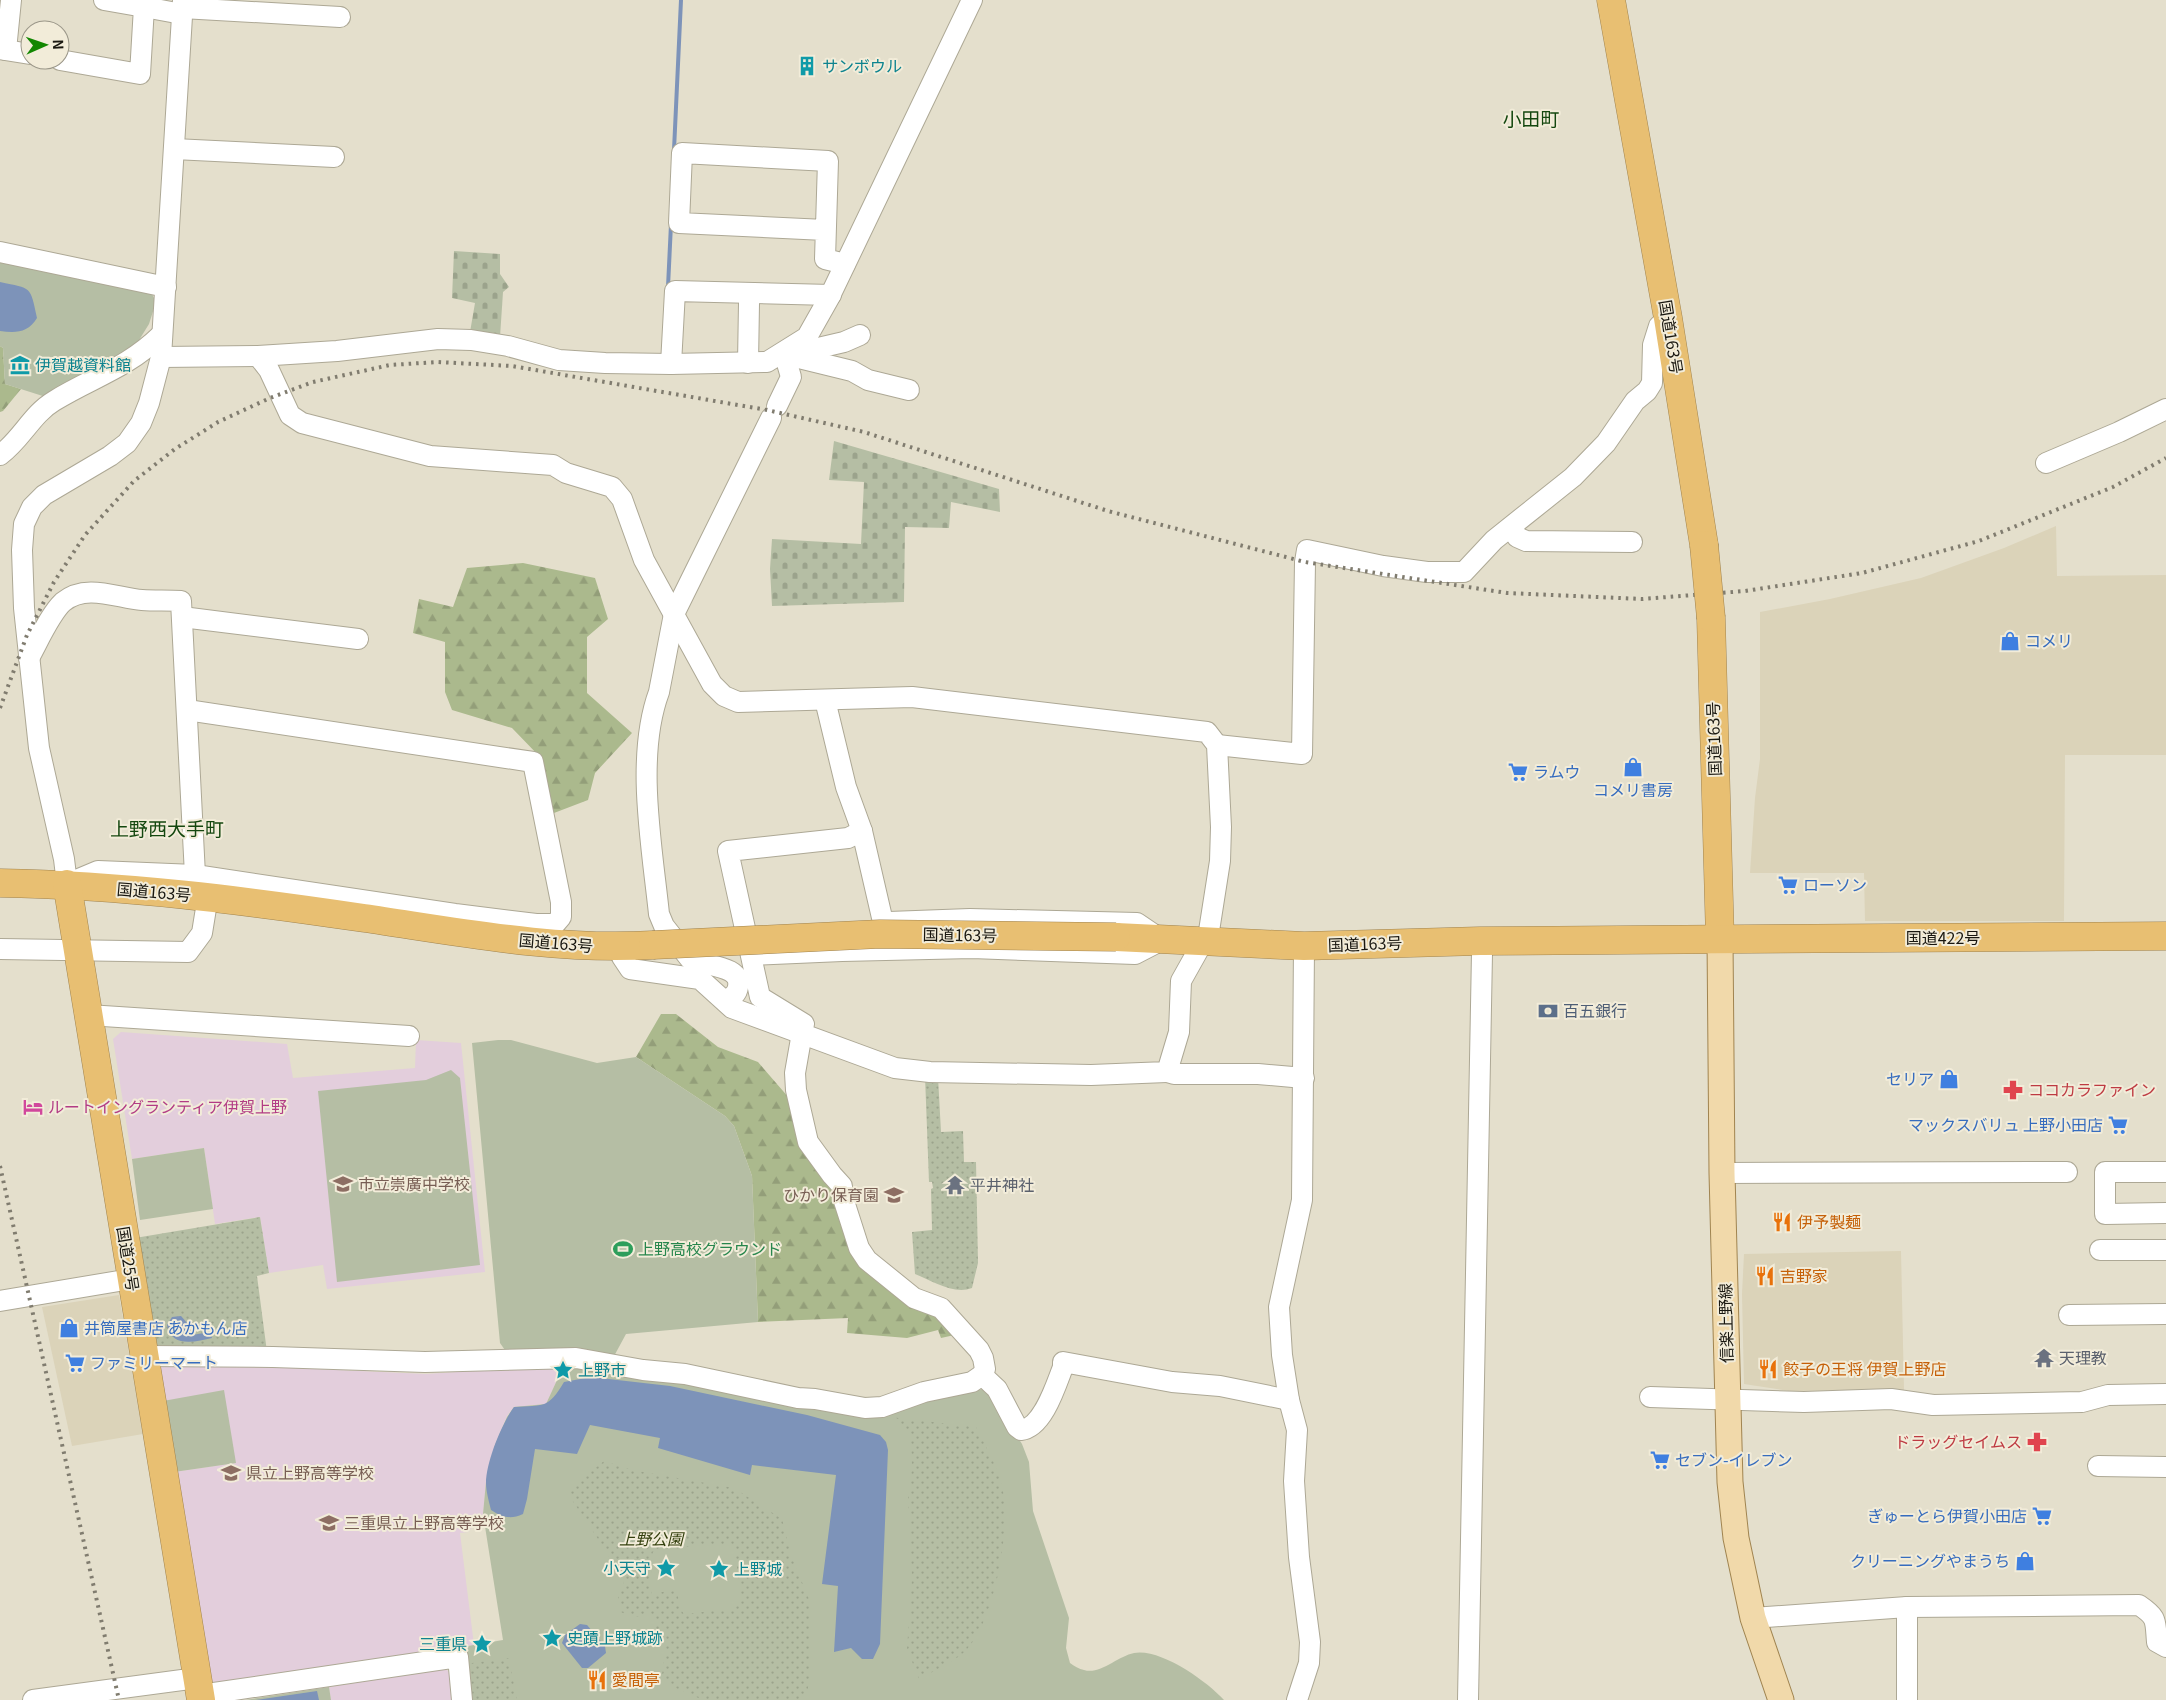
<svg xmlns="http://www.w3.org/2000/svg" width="2166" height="1700" font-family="Georgia,'Noto Sans JP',serif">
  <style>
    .built { fill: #dbd3b9 }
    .education { fill: #e3cedc }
    .forest { fill: url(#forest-firs) }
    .cemetery { fill: url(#cemetery-stones) }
    .park { fill: #b5bea4 }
    .garden { fill: url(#garden-dots); fill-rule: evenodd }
    .water { fill: #7d93b9 }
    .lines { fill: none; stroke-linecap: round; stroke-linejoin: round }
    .stream { stroke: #7d93b9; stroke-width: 4 }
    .minor-casing { stroke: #ada895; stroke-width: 22 }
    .major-casing { stroke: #a08450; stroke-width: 27 }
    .highway-casing { stroke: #a08450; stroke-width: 29 }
    .minor { stroke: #fff; stroke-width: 20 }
    .major { stroke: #f1d9aa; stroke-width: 25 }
    .highway { stroke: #e8bf72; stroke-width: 28 }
    .rail { stroke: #807c6f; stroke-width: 4; stroke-dasharray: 2.5 5; stroke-linecap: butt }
    .highway-bridge-casing { stroke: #a08450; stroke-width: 29; stroke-linecap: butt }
    .highway-bridge { stroke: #e8bf72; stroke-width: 28 }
    .labels { text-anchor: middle; stroke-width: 4; stroke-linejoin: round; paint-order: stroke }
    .culture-label { font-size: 16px; fill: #0d838f; stroke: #f2ecd9; text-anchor: start }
    .street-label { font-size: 16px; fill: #191710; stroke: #f2ecd9 }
    .shop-label { font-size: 16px; fill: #366cbe; stroke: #f2ecd9; text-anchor: start }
    .service-label { font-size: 16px; fill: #4e5e75; stroke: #f2ecd9; text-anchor: start }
    .health-label { font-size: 16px; fill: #be3a42; stroke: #f2ecd9; text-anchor: start }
    .hotel-label { font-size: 16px; fill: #b23c85; stroke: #f2ecd9; text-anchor: start }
    .education-label { font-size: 16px; fill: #785e54; stroke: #f2ecd9; text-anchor: start }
    .worship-label { font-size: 16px; fill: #5b616d; stroke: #f2ecd9; text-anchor: start }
    .food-label { font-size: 16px; fill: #c56008; stroke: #f2ecd9; text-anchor: start }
    .leisure-label { font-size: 16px; fill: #27864d; stroke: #f2ecd9; text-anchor: start }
    .park-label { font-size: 16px; font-style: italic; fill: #34400e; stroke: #f2ecd9 }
    .quarter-label { font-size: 19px; fill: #14470f; stroke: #f2ecd9 }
  </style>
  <defs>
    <pattern id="forest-firs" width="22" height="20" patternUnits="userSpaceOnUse" patternTransform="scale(1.25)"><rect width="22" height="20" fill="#abb98d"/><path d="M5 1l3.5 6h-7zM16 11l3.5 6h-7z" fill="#939e79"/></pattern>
    <pattern id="cemetery-stones" width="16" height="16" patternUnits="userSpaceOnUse" patternTransform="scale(1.25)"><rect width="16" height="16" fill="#b5bea4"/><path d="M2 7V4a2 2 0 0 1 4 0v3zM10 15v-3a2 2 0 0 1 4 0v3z" fill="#9ba38c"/></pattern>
    <pattern id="garden-dots" width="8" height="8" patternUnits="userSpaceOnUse" patternTransform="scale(1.25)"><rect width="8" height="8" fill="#b5bea4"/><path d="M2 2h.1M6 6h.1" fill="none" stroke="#9ba38c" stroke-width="1.8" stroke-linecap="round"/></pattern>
  </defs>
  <rect width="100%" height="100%" fill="#e4dfcc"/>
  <g class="built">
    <polygon points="2056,526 2057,576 2166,575 2166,755 2065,755 2064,921 1865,921 1864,873 1750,873 1755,798 1760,759 1760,612 1830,599 1921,578 2004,548"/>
    <polygon points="1901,1251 1904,1390 1789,1391 1744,1384 1742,1294 1744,1254"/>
    <polygon points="119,1295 143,1434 72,1446 42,1307"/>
  </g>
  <g class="education">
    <polygon points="121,1032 287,1044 293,1078 415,1068 416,1040 461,1043 485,1272 327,1289 323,1265 269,1273 260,1217 215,1224 204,1148 132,1159 113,1039"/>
    <polygon points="160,1362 426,1374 564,1365 546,1404 514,1407 507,1416 495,1445 486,1482 483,1514 468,1532 460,1533 474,1645 242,1684 242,1679 208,1683 174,1472 236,1463 163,1401"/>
    <polygon points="444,1668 452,1674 454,1700 331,1700 329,1687"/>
  </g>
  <g class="forest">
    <polygon points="0,346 3,348 5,384 21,389 3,411 0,412"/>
    <polygon points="523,563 595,578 608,619 587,637 587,693 632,733 595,773 588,800 554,813 540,757 512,728 452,710 445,692 445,642 413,633 419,599 453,607 467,568"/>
    <polygon points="661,1014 676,1014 718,1047 758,1062 796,1106 827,1175 854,1248 930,1308 959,1334 941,1338 938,1330 907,1338 847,1333 848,1318 758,1322 752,1176 734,1126 725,1116 636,1057"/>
  </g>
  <g class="cemetery">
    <polygon points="454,251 500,254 500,274 509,287 503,292 500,337 470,332 475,303 452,298"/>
    <polygon points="834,441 999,489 1000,512 951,502 949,528 905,527 904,602 772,606 770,569 772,539 861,544 864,482 829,480"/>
  </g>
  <g class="park">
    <polygon points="0,262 151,292 156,302 149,324 136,345 49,398 5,384 3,348 0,346"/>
    <polygon points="498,1040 511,1040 597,1063 636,1057 725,1116 734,1126 752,1176 758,1322 626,1334 613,1358 507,1353 500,1343 472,1043"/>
    <polygon points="451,1070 460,1078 480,1265 337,1282 318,1091 426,1080"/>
    <polygon points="204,1148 213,1209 140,1220 132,1159"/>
    <path d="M564 1365 668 1378 796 1405 986 1389 1022 1444 1029 1462 1033 1511 1069 1618 1066 1648 1070 1663C1074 1666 1079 1669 1084 1670 1100 1675 1118 1656 1134 1653 1160 1648 1207 1681 1224 1700H468L462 1647 503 1640 483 1514 486 1482 495 1445 507 1417 514 1407 546 1404Z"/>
    <polygon points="224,1390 236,1463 174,1472 163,1401"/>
    <polygon points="329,1687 331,1700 245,1700"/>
  </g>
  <g class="garden">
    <path d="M925 1076 938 1077 941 1132 963 1131 964 1162H976L978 1263 972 1288C954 1295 932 1281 915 1274L912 1232 932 1230 931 1189 933 1188 932 1182H929Z"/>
    <polygon points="260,1217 269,1273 257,1276 267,1352 154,1351 135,1238"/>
    <path d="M890 1417 976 1427C987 1449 1002 1474 1004 1498 1009 1537 993 1629 962 1654 950 1664 933 1671 919 1679L907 1649 912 1577 908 1497 912 1468 911 1438Z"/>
    <path d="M604 1461 632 1470 734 1488 782 1519 792 1558 809 1599 811 1675 805 1700H703L669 1685 662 1674 667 1641 651 1634 656 1623 650 1613 633 1618 621 1612 618 1598 624 1582 602 1545 568 1494 589 1473ZM734 1544 740 1591 739 1605 731 1609 684 1614 679 1607 678 1595 674 1591 662 1592 652 1596 649 1575 652 1571 651 1557 653 1552 694 1546Z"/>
    <polygon points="509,1658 517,1700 469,1700 465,1664"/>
  </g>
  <g class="water">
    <path d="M0 282C32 289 30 285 37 318 28 333 16 333 0 331Z"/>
    <path d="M181 1316 188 1324 187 1332 192 1335 210 1332 212 1338C195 1342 171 1348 167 1325L172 1317Z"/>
    <path d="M591 1377 670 1386 807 1415 880 1435 886 1442 888 1450 880 1644 873 1659H862L851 1648 834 1652 838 1586 822 1584 836 1475 752 1465 750 1475 658 1448 660 1438 590 1425 577 1454 535 1449 527 1499 523 1514C510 1520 502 1517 491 1510 489 1502 486 1491 486 1483 486 1462 502 1423 514 1407 544 1405 548 1409 564 1382Z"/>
    <polygon points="580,1624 587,1625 605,1646 606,1653 588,1668 582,1668 562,1643 565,1635"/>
    <polygon points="317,1691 319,1700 256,1700"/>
  </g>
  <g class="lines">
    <g class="stream">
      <polyline points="674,150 681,0"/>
      <polyline points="668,287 671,224"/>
    </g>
    <defs>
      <g id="minor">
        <polyline points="183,0 161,357 149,403 141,423 127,443 110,456 44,495 32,507 24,524 22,550 24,608 39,748 64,859 67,884 98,871 195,875 455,914 536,924 555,924 561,917 561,902 533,762 187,710"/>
        <polyline points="144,7 182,14"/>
        <polyline points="182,8 340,17"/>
        <polyline points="0,49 30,54"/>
        <polyline points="6,50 11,0"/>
        <polyline points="60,60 140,74 144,7 104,0"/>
        <polyline points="174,149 334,157"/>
        <polyline points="825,230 679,223 682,153 828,161 825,259 845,264"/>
        <polyline points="0,252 166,287"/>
        <polyline points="801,352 844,342 860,335"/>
        <polyline points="258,356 269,370 290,415 302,423 430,456 553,465 566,473 612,487 622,499 644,560 712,684 724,696 738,702 912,697 1207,732 1217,745 1221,827 1220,861 1209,931 1181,981 1179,1032 1167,1072 1091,1075 930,1072 895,1068 732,1008 700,979 630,969 622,957 621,947"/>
        <polyline points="161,357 258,356 337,351 438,339 471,340 508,346 559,360 605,363 671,364 767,362 807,337 829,298 972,0"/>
        <polyline points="799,358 852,371 868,380 909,390"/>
        <polyline points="748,363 749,303"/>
        <polyline points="671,364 675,291 831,295"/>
        <polyline points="777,406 791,377 784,353"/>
        <path d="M0 455C21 440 32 414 54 401 93 377 126 369 161 335"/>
        <polyline points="2046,463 2119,432 2166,409"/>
        <polyline points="1512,527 1517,537 1526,541 1632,542"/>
        <polyline points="182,617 358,639"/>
        <path d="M29 658C38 642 50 614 63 602 86 583 117 598 142 600 155 601 168 600 181 601L195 875"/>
        <polyline points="825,700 846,787 862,831 883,922"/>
        <polyline points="1217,745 1302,754 1305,562 1307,550 1383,566 1427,572 1464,572 1494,540 1573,477 1606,443 1635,401 1647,391 1652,383 1653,345 1659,326 1668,318"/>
        <polyline points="0,949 188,952 202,933 208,896"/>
        <polyline points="752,955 842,951 972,948 1135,954 1162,940 1137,923 970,919 889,922"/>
        <path d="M725 1000C731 998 737 994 738 987 742 964 703 967 690 959L664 926 659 914C652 846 635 757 659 692L674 614 771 418"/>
        <polyline points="88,1015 409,1036"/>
        <polyline points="804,1024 760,997 728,851 848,838 862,831"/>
        <polyline points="1167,1072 1174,1074 1258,1074 1304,1078"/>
        <polyline points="2166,1172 2105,1172 2105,1214 2166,1213"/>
        <polyline points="1722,1173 2067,1172"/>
        <polyline points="2100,1250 2166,1250"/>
        <polyline points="0,1301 131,1279"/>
        <polyline points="2069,1315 2166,1314"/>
        <polyline points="144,1356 273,1357 425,1362 576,1358 643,1370 685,1374 798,1398 815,1399 865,1408 882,1407 924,1392 972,1382 982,1375 985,1369 983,1358 979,1350 941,1308 914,1298 867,1260 859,1248 842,1195 842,1186 832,1175 808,1142 796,1090 795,1073 802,1033"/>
        <path d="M982 1375 997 1389 1017 1427 1021 1430C1043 1428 1056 1385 1063 1367V1362L1172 1382 1220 1386 1289 1400"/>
        <polyline points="1650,1397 1804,1402 1891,1399 1933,1405 2082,1402 2108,1395 2166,1394"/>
        <polyline points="2098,1466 2166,1467"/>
        <polyline points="1907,1607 1907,1700"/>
        <path d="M1753 1618 1907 1607 2139 1605C2158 1618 2155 1620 2157 1642L2166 1647"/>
        <polyline points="200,1695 458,1657 462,1700"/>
        <polyline points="33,1700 197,1678"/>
        <polyline points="1297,1700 1309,1663 1310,1642 1299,1557 1294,1481 1297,1430 1289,1400 1282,1355 1279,1307 1302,1200 1304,946"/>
        <polyline points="1468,1700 1482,953 1480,941"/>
      </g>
      <polyline id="major" points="1720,939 1722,1173 1730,1482 1736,1538 1753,1618 1781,1700"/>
      <g id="highway">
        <polyline points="1611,0 1668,318 1704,545"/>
        <polyline points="1711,618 1720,939"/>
        <path d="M0 883C122 885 243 900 364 918 460 932 556 951 653 945"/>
        <polyline points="67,884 201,1700"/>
        <polyline points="1116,937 1304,946 1480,941 2166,936"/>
      </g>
    </defs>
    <use href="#minor" class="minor-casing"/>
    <use href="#major" class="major-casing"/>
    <use href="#highway" class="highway-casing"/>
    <use href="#minor" class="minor"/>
    <use href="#major" class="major"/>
    <use href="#highway" class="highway"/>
    <g class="rail">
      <polyline points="0,708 27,635 54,582 85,535 134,481 175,449 218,422 270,398 313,382 390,365 438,362 512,366 767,410 864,432 1108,511 1305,562 1507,593 1642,599 1745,591 1862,573 1979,541 2113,487 2166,458"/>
      <polyline points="0,1166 119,1700"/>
    </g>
    <defs>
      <g id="highway-bridge">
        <polyline points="1704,545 1711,618"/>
        <polyline points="653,945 880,934 1116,937"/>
      </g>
    </defs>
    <use href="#highway-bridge" class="highway-bridge-casing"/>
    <use href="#highway-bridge" class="highway-bridge"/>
  </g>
  <defs>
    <symbol id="building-bare" viewBox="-9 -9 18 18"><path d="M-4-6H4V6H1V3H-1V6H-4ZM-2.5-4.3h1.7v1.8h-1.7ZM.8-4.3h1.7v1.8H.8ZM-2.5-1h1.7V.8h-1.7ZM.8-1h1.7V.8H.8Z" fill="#0f9aa8" stroke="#f2ecd9" stroke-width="2.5" paint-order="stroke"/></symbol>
    <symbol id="museum-bare" viewBox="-9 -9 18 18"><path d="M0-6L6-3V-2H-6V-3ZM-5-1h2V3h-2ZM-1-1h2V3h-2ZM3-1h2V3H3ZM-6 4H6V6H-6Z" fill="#0f9aa8" stroke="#f2ecd9" stroke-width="2.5" paint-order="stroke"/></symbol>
    <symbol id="shop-bare" viewBox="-9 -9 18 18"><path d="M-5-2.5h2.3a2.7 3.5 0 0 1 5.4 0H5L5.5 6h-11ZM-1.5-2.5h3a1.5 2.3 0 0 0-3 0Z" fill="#3f7fe0" stroke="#f2ecd9" stroke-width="2.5" paint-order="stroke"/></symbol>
    <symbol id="supermarket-bare" viewBox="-9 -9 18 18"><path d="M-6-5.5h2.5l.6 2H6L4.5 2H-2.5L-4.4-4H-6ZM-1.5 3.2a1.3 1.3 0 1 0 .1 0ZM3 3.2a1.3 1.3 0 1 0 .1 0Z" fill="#3f7fe0" stroke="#f2ecd9" stroke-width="2.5" paint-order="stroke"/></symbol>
    <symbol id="bank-bare" viewBox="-9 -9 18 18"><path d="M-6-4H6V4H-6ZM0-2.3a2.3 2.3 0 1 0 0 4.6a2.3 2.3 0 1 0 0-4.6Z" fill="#5c6f8a" stroke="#f2ecd9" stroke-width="2.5" paint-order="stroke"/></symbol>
    <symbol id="pharmacy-bare" viewBox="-9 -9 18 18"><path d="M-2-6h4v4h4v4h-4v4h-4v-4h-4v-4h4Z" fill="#e0444e" stroke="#f2ecd9" stroke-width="2.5" paint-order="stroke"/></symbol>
    <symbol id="hotel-bare" viewBox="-9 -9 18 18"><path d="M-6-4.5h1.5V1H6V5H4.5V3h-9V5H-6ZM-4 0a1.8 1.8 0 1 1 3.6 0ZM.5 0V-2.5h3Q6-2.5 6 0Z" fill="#d1479c" stroke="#f2ecd9" stroke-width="2.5" paint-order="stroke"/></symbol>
    <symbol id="school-bare" viewBox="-9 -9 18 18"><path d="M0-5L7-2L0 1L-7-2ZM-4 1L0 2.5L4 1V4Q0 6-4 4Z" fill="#8d6e63" stroke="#f2ecd9" stroke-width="2.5" paint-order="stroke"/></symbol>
    <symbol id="temple-bare" viewBox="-9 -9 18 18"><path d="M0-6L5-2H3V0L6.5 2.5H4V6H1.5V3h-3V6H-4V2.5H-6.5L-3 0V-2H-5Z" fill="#6b7280" stroke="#f2ecd9" stroke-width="2.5" paint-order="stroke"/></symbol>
    <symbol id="restaurant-bare" viewBox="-9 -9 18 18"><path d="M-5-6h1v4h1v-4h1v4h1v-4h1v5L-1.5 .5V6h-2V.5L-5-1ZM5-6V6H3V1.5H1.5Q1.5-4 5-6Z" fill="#e8710a" stroke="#f2ecd9" stroke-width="2.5" paint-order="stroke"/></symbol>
    <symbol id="stadium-bare" viewBox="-9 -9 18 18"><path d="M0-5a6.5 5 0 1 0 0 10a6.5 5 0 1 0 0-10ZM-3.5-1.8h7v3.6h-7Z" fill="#2e9e5b" stroke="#f2ecd9" stroke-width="2.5" paint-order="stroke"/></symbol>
    <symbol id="sight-bare" viewBox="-9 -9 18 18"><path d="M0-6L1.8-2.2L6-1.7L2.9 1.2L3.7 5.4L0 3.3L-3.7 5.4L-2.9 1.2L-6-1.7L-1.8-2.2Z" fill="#0f9aa8" stroke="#f2ecd9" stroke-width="2.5" paint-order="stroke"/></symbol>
  </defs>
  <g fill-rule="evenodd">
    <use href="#building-bare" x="793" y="52" width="28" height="28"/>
    <use href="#museum-bare" x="6" y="351" width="28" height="28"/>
    <use href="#shop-bare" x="1996" y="627" width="28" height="28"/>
    <use href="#shop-bare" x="1619" y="753" width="28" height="28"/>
    <use href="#supermarket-bare" x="1504" y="758" width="28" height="28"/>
    <use href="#supermarket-bare" x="1774" y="871" width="28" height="28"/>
    <use href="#bank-bare" x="1534" y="997" width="28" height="28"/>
    <use href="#shop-bare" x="1935" y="1065" width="28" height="28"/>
    <use href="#pharmacy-bare" x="1999" y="1076" width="28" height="28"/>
    <use href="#hotel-bare" x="19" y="1093" width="28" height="28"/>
    <use href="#supermarket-bare" x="2104" y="1111" width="28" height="28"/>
    <use href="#school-bare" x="329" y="1170" width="28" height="28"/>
    <use href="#temple-bare" x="941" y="1171" width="28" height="28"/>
    <use href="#school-bare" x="880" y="1181" width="28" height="28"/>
    <use href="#restaurant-bare" x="1768" y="1208" width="28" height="28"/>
    <use href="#stadium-bare" x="609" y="1235" width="28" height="28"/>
    <use href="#restaurant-bare" x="1751" y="1262" width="28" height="28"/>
    <use href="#shop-bare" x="55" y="1314" width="28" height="28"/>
    <use href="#temple-bare" x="2030" y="1344" width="28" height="28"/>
    <use href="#supermarket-bare" x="61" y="1349" width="28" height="28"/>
    <use href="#restaurant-bare" x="1754" y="1355" width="28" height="28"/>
    <use href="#sight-bare" x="549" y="1356" width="28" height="28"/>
    <use href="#pharmacy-bare" x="2023" y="1428" width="28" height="28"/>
    <use href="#supermarket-bare" x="1646" y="1446" width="28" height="28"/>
    <use href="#school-bare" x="217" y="1459" width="28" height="28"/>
    <use href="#supermarket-bare" x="2028" y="1502" width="28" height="28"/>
    <use href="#school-bare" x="315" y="1509" width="28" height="28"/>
    <use href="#shop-bare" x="2011" y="1547" width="28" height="28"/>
    <use href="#sight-bare" x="652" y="1554" width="28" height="28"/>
    <use href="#sight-bare" x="705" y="1555" width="28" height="28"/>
    <use href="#sight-bare" x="538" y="1624" width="28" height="28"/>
    <use href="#sight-bare" x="468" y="1630" width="28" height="28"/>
    <use href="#restaurant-bare" x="583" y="1666" width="28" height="28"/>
  </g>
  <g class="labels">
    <g class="culture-label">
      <text x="822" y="72">サンボウル</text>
      <text x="35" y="371">伊賀越資料館</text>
      <text x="578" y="1376">上野市</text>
      <text x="651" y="1574" text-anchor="end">小天守</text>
      <text x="734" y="1575">上野城</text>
      <text x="567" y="1644">史蹟上野城跡</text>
      <text x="467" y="1650" text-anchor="end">三重県</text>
    </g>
    <g class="street-label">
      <text transform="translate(1671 337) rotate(81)" y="6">国道163号</text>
      <text transform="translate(1714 739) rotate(-92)" y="6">国道163号</text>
      <text transform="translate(154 892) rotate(5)" y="6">国道163号</text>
      <text transform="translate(960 935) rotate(1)" y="6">国道163号</text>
      <text x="1943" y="944">国道422号</text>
      <text transform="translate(556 943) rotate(5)" y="6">国道163号</text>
      <text transform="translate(1365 944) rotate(-2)" y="6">国道163号</text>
      <text transform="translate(128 1259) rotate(81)" y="6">国道25号</text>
      <text transform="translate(1726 1323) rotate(-91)" y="6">信楽上野線</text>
    </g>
    <g class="shop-label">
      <text x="2025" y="647">コメリ</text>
      <text x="1533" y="778">ラムウ</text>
      <text x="1633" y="796" text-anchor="middle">コメリ書房</text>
      <text x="1803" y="891">ローソン</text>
      <text x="1934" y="1085" text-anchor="end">セリア</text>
      <text x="2103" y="1131" text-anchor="end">マックスバリュ 上野小田店</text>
      <text x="84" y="1334">井筒屋書店 あかもん店</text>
      <text x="90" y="1369">ファミリーマート</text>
      <text x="1675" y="1466">セブン-イレブン</text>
      <text x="2027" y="1522" text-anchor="end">ぎゅーとら伊賀小田店</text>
      <text x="2010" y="1567" text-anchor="end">クリーニングやまうち</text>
    </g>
    <g class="service-label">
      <text x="1563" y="1017">百五銀行</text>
    </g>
    <g class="health-label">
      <text x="2028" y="1096">ココカラファイン</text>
      <text x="2022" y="1448" text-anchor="end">ドラッグセイムス</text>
    </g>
    <g class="hotel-label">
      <text x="48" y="1113">ルートイングランティア伊賀上野</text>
    </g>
    <g class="education-label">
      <text x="358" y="1190">市立崇廣中学校</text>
      <text x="879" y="1201" text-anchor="end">ひかり保育園</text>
      <text x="246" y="1479">県立上野高等学校</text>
      <text x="344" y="1529">三重県立上野高等学校</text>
    </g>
    <g class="worship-label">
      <text x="970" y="1191">平井神社</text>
      <text x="2059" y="1364">天理教</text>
    </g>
    <g class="food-label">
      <text x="1797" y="1228">伊予製麺</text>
      <text x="1780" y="1282">吉野家</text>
      <text x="1783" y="1375">餃子の王将 伊賀上野店</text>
      <text x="612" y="1686">愛間亭</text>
    </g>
    <g class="leisure-label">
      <text x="638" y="1255">上野高校グラウンド</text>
    </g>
    <g class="park-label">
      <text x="651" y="1545">上野公園</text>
    </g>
    <g class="quarter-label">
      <text x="1531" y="126">小田町</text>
      <text x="167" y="836">上野西大手町</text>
    </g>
  </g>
  <g transform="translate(45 45) rotate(88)"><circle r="24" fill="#f2ecd9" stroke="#9b9789"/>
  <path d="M0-4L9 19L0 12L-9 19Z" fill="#138702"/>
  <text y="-8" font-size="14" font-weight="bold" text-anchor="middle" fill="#191710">N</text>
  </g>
</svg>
